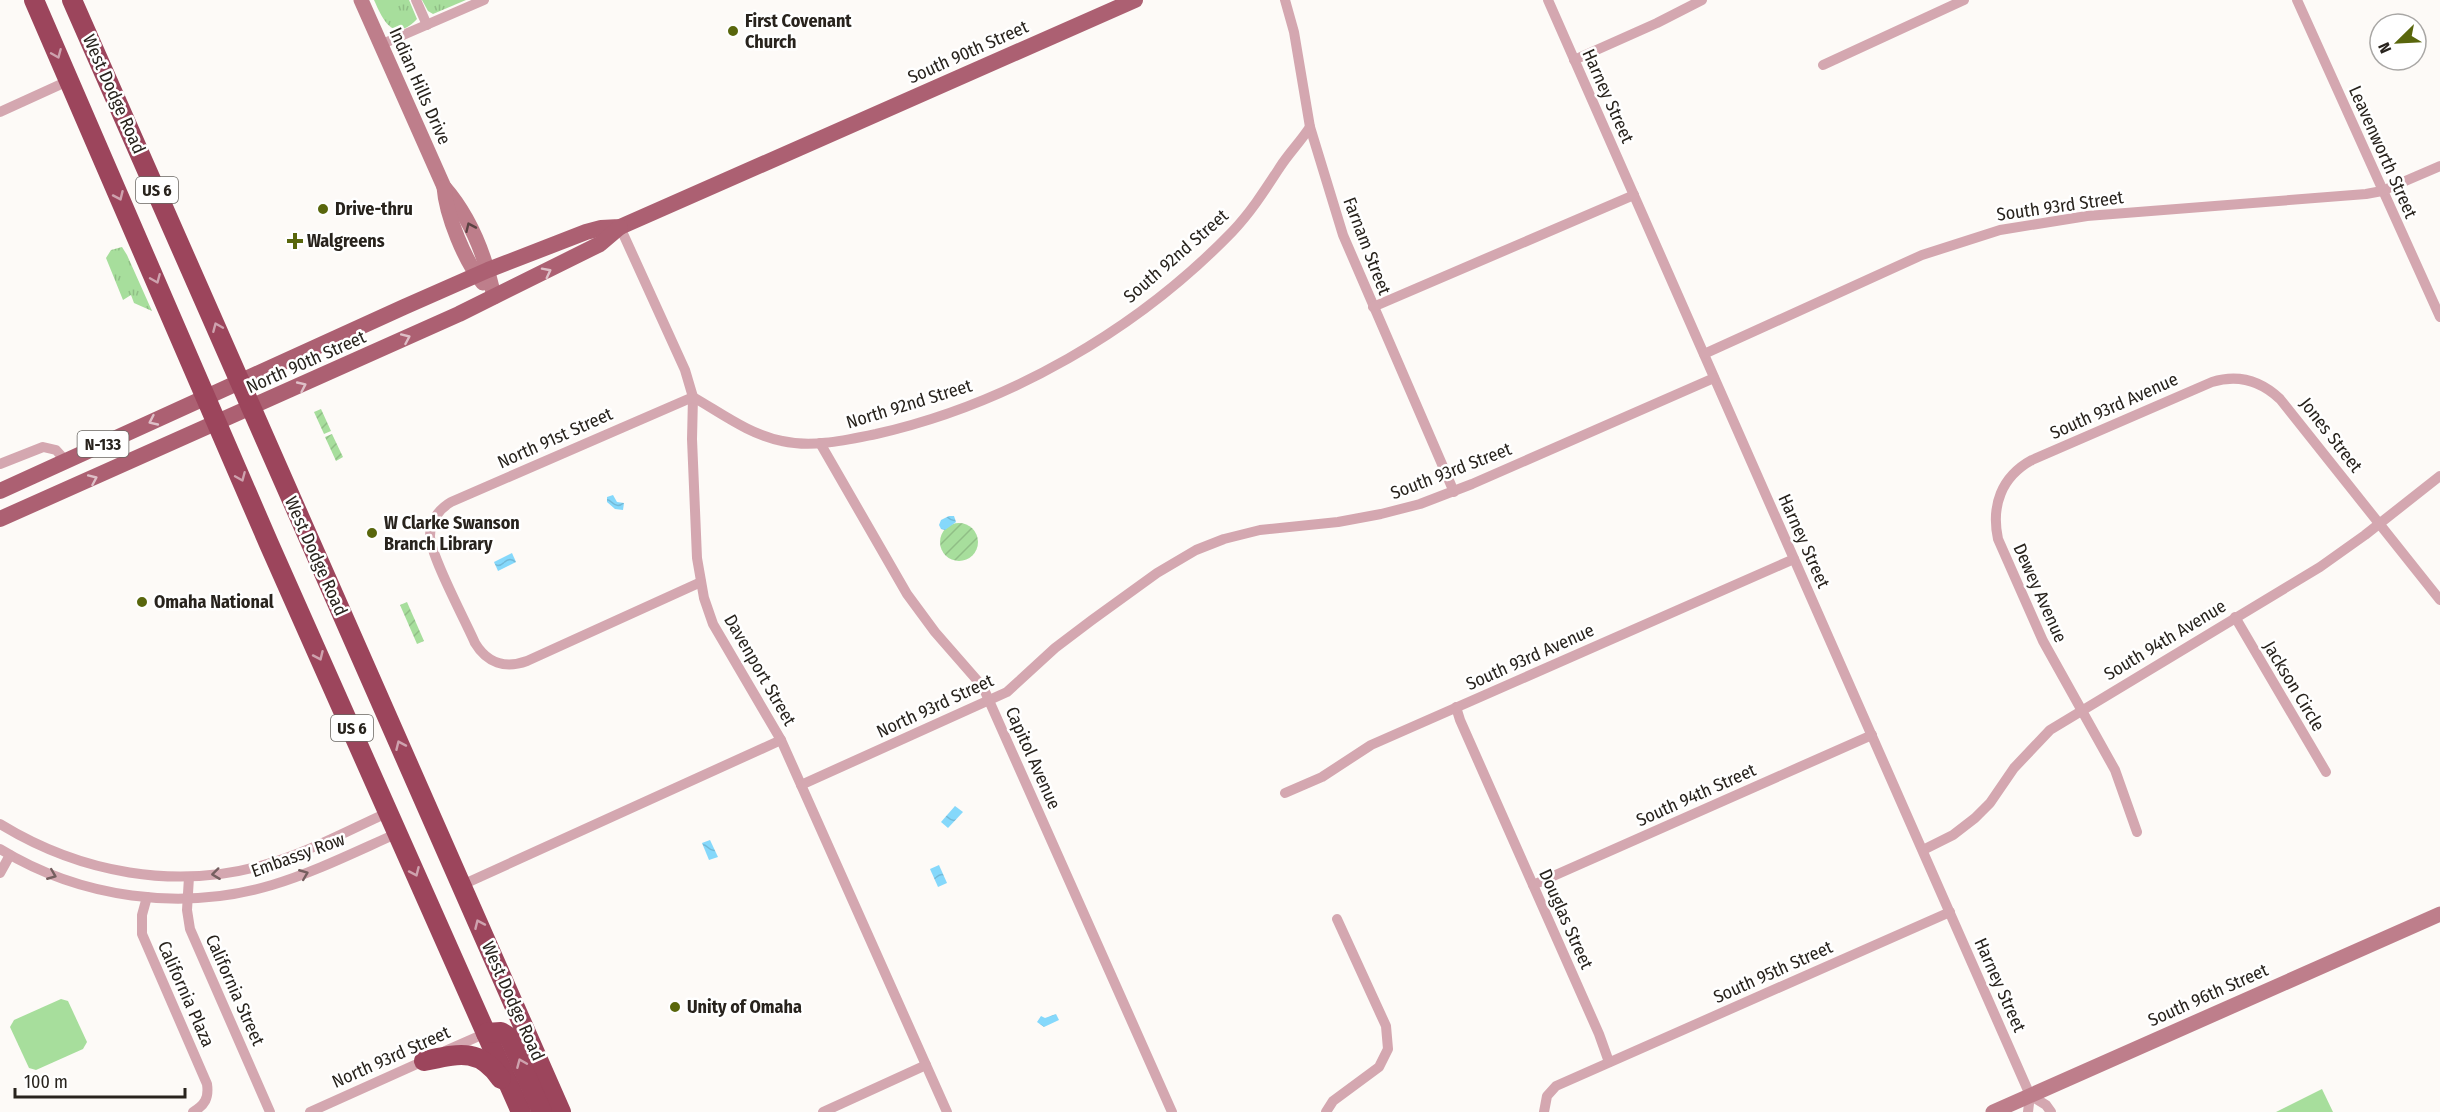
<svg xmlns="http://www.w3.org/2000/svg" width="2440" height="1112" font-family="'Fira Sans Condensed',sans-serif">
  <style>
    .grass { fill: url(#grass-tufts) }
    .park { fill: #a7de9c }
    .garden { fill: url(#garden-furrows) }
    .water { fill: url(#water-waves) }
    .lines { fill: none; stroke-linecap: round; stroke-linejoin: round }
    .street { stroke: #d4a7b0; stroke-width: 10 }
    .secondary { stroke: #be7e8b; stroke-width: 15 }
    .primary { stroke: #ac6072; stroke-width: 16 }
    .highway { stroke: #9c455c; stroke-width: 20 }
    .oneway { stroke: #cea2ae }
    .oneway2 { stroke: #5c4344 }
    .oneway3 { stroke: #debfc7 }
    .oneway4 { stroke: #755e5f }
    .poi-dot { fill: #59660c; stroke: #fff; stroke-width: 2 }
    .labels { text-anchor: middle; stroke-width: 5; stroke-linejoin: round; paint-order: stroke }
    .shield { fill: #fff; stroke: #686561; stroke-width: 1.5 }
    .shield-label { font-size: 16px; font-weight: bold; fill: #28231d }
    .poi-label { font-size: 18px; font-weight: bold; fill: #28231d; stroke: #fff; text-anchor: start }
    .street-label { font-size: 18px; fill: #28231d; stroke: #fff }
  </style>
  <defs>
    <pattern id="grass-tufts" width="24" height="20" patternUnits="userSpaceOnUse" patternTransform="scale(1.5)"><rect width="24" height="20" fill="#a7de9c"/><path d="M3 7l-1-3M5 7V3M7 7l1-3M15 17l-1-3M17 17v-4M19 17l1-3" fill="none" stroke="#90be86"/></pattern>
    <pattern id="garden-furrows" width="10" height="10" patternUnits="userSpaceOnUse" patternTransform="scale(1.5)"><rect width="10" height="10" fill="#a7de9c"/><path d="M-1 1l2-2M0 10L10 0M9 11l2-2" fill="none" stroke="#90be86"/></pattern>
    <pattern id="water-waves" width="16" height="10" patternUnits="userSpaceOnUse" patternTransform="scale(1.5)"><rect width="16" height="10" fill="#85d8fb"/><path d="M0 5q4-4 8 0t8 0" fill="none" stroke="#73b9d7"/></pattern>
  </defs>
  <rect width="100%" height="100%" fill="#fdfaf7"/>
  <g class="grass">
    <path d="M374 0H409L417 19C393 44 383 20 374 0Z"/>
    <polygon points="422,0 466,0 433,14 428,11"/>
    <polygon points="122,247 127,255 152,311 134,303 131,295 123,300 106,258 111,250"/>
  </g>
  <g class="park">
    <polygon points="61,999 68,1001 87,1042 83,1049 36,1070 29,1068 10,1027 14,1020"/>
    <polygon points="2322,1089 2333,1112 2276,1112"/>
  </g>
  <g class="garden">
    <polygon points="321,409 331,431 324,434 314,412"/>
    <polygon points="332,434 343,457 336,461 325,437"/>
    <circle cx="959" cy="542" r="19"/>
    <polygon points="407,602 424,641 417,644 400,605"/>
  </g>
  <g class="water">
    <polygon points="613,495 617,502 624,503 623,510 615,509 607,502 607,497"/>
    <polygon points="949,516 954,516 956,522 945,530 941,529 939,525 941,520"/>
    <polygon points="512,553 516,562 498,571 494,562"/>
    <polygon points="955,806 963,812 948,828 941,822"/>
    <polygon points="710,840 718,857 709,860 702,843"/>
    <polygon points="939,865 947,883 938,887 930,869"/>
    <polygon points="1056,1014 1059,1020 1044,1027 1037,1022 1041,1016 1045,1018"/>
  </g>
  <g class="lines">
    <g class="street">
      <polyline points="416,0 427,25"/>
      <polyline points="1285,0 1294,32 1310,127 1343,235 1454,492"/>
      <polyline points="1548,0 2030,1095"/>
      <polyline points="2297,0 2440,317"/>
      <polyline points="380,45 484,0"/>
      <polyline points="1574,60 1657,23 1702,0"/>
      <polyline points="1823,65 1964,0"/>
      <polyline points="0,112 68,81"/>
      <polyline points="620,227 685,370 693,397 692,439 697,558 704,598 713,624 781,740 947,1112"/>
      <polyline points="1373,307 1634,195"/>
      <polyline points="1704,354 1922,255 2000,230 2087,216 2366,194 2382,191 2440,166"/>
      <polyline points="820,443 907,594 935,632 983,687 1172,1112"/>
      <polyline points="0,464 43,447 56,450 66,461"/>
      <path d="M701 582 527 661C505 669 487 663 475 643 466 622 430 555 430 536 430 521 439 509 451 502L693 397C721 413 750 435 782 441 813 448 846 440 876 434 1009 404 1137 330 1232 232 1251 212 1265 190 1280 167 1289 153 1301 141 1310 127"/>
      <polyline points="2235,617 2326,772"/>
      <polyline points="1456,707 1460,720 1599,1034 1609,1062"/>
      <polyline points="801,785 1007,692 1055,648 1092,620 1157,573 1196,550 1224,539 1260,530 1338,522 1381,514 1420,504 1472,484 1714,378"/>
      <polyline points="1285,793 1322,777 1371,745 1794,559"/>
      <path d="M0 824C80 873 176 891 267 864 309 852 349 830 389 812"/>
      <path d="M2137 832 2115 770 2043 641 1998 539C1991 506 2001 477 2032 460L2212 382C2238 374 2261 381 2280 399L2440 600"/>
      <path d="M0 849C80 898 181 912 272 885 315 872 357 851 398 833"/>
      <polyline points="1923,850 1953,835 1975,818 1990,803 2014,768 2050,730 2320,567 2365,535 2440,476"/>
      <polyline points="0,873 10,855"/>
      <polyline points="189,877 187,910 190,929 270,1112"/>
      <polyline points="462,885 781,740"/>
      <polyline points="1533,885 1872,735"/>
      <path d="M147 897 142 915V934L207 1084C209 1098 205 1105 193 1112"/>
      <polyline points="445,1051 486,1033"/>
      <polyline points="2030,1095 2046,1105 2051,1112"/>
      <polyline points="310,1112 428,1059"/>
      <polyline points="823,1112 926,1065"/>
      <polyline points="1326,1112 1333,1101 1379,1067 1388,1049 1386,1026 1337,919"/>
      <polyline points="1544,1112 1547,1096 1556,1086 1950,912"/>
      <polyline points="2028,1112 2030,1095"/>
    </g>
    <g class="secondary">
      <path d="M361 0 444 187C471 218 486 258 494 297"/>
      <path d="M444 187C446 215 465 262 483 283"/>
      <polyline points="1993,1112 2440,914"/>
    </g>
    <g class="primary">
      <polyline points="0,491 404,307 488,270 586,232 601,228 620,227 1135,0"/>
      <polyline points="0,519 459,314 600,244 620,227"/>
    </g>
    <g class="highway">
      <polyline points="34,0 269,544 521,1112"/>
      <polyline points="72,0 561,1112"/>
      <polyline points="486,1033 501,1032 509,1037 542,1112"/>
      <path d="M424 1061C458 1054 479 1047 501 1079"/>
    </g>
  </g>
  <defs><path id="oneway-chevron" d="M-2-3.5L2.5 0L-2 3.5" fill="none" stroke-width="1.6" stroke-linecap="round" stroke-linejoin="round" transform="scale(1.5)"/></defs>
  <g class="oneway">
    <use href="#oneway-chevron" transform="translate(57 54) rotate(67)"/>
    <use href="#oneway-chevron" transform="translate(119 196) rotate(66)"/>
    <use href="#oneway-chevron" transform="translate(156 279) rotate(67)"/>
    <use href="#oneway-chevron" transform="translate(217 327) rotate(-113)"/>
    <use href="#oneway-chevron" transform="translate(241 477) rotate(67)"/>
    <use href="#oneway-chevron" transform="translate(319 656) rotate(66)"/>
    <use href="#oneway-chevron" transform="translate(400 745) rotate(-114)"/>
    <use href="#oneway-chevron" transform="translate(415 872) rotate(66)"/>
    <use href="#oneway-chevron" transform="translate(479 924) rotate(-114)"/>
    <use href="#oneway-chevron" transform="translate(521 1063) rotate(-113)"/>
  </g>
  <use class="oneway2" href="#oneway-chevron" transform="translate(470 227) rotate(-114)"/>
  <g class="oneway3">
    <use href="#oneway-chevron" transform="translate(547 272) rotate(-27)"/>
    <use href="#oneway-chevron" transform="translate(406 338) rotate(-24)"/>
    <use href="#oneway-chevron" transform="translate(302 386) rotate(-25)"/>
    <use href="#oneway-chevron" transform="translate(153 421) rotate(155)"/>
    <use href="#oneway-chevron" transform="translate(93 479) rotate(-24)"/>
  </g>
  <g class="oneway4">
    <use href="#oneway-chevron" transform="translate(216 874) rotate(173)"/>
    <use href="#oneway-chevron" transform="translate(304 874) rotate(-22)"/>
    <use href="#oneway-chevron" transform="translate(52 875) rotate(22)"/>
  </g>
  <g class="poi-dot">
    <circle cx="733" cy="31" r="6"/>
    <circle cx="323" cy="209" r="6"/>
    <path d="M292 232h6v6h6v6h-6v6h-6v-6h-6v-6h6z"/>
    <circle cx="372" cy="533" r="6"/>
    <circle cx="142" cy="602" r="6"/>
    <circle cx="675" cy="1007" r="6"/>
  </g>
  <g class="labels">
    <g class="shield">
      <rect x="136" y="177" width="42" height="26" rx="4.5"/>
      <rect x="77.5" y="431" width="51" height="26" rx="4.5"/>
      <rect x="331" y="715" width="42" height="26" rx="4.5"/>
    </g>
    <g class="shield-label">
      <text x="157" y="196">US 6</text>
      <text x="103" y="450">N-133</text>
      <text x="352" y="734">US 6</text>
    </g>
    <g class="poi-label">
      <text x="745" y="27">First Covenant<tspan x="745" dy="21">Church</tspan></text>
      <text x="335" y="215">Drive-thru</text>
      <text x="307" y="247">Walgreens</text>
      <text x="384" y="529">W Clarke Swanson<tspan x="384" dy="21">Branch Library</tspan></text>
      <text x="154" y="608">Omaha National</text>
      <text x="687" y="1013">Unity of Omaha</text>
    </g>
    <g class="street-label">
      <text transform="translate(968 52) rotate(-24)" y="6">South 90th Street</text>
      <text transform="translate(420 86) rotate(66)" y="6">Indian Hills Drive</text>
      <text transform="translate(114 94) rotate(66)" y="6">West Dodge Road</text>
      <text transform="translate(1608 96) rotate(66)" y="6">Harney Street</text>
      <text transform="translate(2383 152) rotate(66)" y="6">Leavenworth Street</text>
      <text transform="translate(2060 206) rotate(-8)" y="6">South 93rd Street</text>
      <text transform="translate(1367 246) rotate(69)" y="6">Farnam Street</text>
      <text transform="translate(1176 256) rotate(-41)" y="6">South 92nd Street</text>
      <text transform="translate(306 362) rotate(-24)" y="6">North 90th Street</text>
      <text transform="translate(909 404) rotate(-17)" y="6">North 92nd Street</text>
      <text transform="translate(2114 406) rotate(-24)" y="6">South 93rd Avenue</text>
      <text transform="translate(2331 435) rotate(52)" y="6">Jones Street</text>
      <text transform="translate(555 438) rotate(-24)" y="6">North 91st Street</text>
      <text transform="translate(1451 471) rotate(-21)" y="6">South 93rd Street</text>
      <text transform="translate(1804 541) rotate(66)" y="6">Harney Street</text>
      <text transform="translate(316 556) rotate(66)" y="6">West Dodge Road</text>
      <text transform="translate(2040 593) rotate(66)" y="6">Dewey Avenue</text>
      <text transform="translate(2165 640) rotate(-31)" y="6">South 94th Avenue</text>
      <text transform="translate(1530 657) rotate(-24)" y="6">South 93rd Avenue</text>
      <text transform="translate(760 670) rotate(60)" y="6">Davenport Street</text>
      <text transform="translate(2294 686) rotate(59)" y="6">Jackson Circle</text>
      <text transform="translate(935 706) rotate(-25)" y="6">North 93rd Street</text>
      <text transform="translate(1033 758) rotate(66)" y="6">Capitol Avenue</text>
      <text transform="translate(1696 795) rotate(-24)" y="6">South 94th Street</text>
      <text transform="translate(298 855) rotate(-20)" y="6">Embassy Row</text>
      <text transform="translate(1566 919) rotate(66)" y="6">Douglas Street</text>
      <text transform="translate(1773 972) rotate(-24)" y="6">South 95th Street</text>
      <text transform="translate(2000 985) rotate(66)" y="6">Harney Street</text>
      <text transform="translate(235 990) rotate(66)" y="6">California Street</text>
      <text transform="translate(186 994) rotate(66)" y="6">California Plaza</text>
      <text transform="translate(2208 995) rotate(-24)" y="6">South 96th Street</text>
      <text transform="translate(513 1001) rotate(66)" y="6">West Dodge Road</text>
      <text transform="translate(391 1057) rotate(-24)" y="6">North 93rd Street</text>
    </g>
  </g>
  <g transform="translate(2398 42) rotate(246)"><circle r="28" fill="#ffffff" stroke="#a9a7a5" stroke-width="1.5"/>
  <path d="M0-4.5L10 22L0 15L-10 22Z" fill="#59660c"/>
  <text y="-9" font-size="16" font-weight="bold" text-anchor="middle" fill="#28231d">N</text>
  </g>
  <path d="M15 1088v9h170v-9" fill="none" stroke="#28231d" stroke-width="3"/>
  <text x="24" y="1088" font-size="18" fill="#28231d" stroke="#ffffff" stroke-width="4.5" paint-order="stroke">100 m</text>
</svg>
